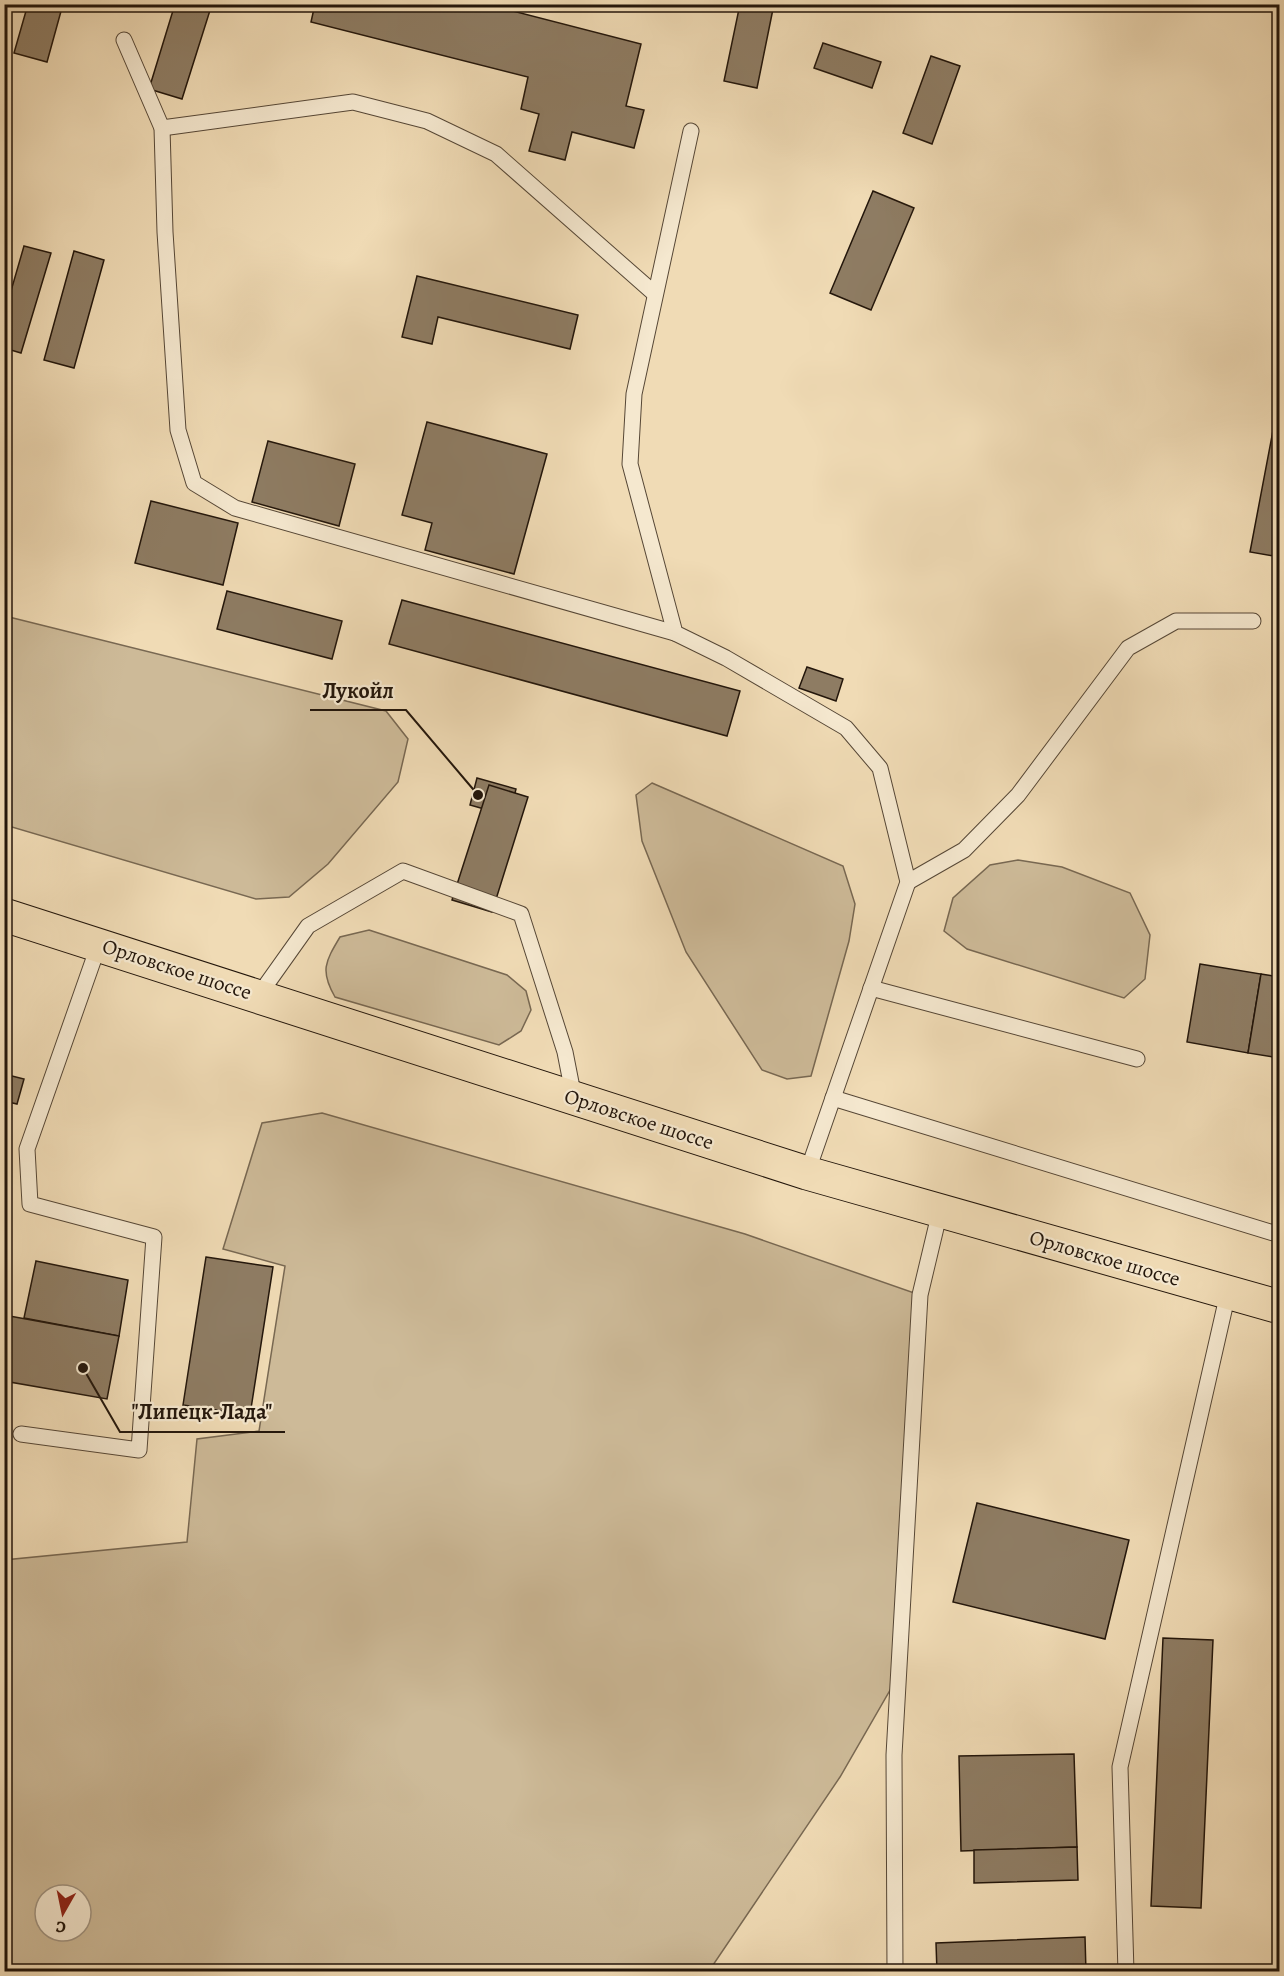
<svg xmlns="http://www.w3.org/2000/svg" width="1284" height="1976" font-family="Alegreya,serif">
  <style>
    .green { fill: #cdba98; stroke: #786852; stroke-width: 1.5; fill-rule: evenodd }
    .building { fill: #8e7c63; stroke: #23160b; stroke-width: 1.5 }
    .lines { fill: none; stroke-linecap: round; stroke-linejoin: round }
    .service-casing { stroke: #564736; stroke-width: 17 }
    .trunk-casing { stroke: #23160b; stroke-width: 35 }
    .service { stroke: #f5e8cf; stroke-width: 15 }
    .trunk { stroke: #f0dbb5; stroke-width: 33 }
    .labels { text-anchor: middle; stroke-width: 4.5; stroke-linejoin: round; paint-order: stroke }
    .street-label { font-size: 21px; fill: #23160b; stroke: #f5e8cf }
    .leader { fill: none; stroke: #23160b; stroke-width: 2 }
    .callout-dot { fill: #23160b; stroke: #f5e8cf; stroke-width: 2 }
    .callout-label { font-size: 22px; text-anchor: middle; font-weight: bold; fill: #23160b; stroke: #f5e8cf; stroke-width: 4.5; stroke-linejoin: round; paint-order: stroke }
  </style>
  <rect width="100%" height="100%" fill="#f0dbb5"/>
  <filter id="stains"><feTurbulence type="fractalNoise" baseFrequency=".00333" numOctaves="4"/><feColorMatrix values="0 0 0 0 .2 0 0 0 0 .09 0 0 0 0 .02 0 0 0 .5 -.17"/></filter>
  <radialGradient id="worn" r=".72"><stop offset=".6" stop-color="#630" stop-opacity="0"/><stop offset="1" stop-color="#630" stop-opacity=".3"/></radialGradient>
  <g class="green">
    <polygon points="5,616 386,711 408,739 398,782 328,864 289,897 256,899 5,825"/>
    <polygon points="652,783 843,866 855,904 849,941 811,1076 787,1079 762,1070 686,952 642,841 636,795"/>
    <polygon points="1018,860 1062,867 1130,893 1150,935 1145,979 1124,998 967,949 944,931 953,898 990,865"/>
    <path d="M369 930 507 975 526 991 531 1010 521 1031 499 1045 335 997C320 971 325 962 340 937Z"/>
    <path d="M322 1113 745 1234 920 1295 901 1671 840 1777 709 1971H5L4 1560 187 1542 197 1439 259 1431 285 1266 223 1249 262 1123ZM45 1895H81V1931H45Z"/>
  </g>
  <g class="building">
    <polygon points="28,4 63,4 47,62 14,53"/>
    <polygon points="175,4 212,4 182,99 149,89"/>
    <polygon points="315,4 486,4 641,44 626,106 644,110 634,148 572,132 565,160 529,151 539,114 521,109 528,77 311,22"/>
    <polygon points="740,4 773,9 757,88 724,81"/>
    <polygon points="823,43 881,62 872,88 814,68"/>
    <polygon points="931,56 960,66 932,144 903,133"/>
    <polygon points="873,191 914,208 871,310 830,293"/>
    <polygon points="24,246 51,253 21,353 4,348 4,315"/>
    <polygon points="74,251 104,260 74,368 44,360"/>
    <polygon points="417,276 578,315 570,349 438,317 432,344 402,337"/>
    <polygon points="1275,420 1280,421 1280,557 1250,552"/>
    <polygon points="427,422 547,454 514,574 425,550 432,523 402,515"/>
    <polygon points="268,441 355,464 339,526 252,502"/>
    <polygon points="151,501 238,523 223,585 135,563"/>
    <polygon points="227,591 342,621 332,659 217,629"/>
    <polygon points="402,600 740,691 727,736 389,644"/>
    <polygon points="807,667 843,679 836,701 799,688"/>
    <polygon points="477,778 516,789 509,816 470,805"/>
    <polygon points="489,785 528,797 492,912 452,900"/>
    <polygon points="1200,964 1261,974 1248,1053 1187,1042"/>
    <polygon points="1261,974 1280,977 1280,1058 1248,1053"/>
    <polygon points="4,1074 24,1079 17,1104 4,1101"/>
    <polygon points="206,1257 273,1267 250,1415 183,1405"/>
    <polygon points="36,1261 128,1280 119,1336 24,1318"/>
    <polygon points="4,1315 119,1336 107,1399 4,1381"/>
    <polygon points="977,1503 1129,1540 1105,1639 953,1602"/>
    <polygon points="1163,1638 1213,1640 1201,1908 1151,1906"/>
    <polygon points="1074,1754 1077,1847 961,1851 959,1756"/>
    <polygon points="1077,1847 1078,1880 974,1883 974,1850"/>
    <polygon points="1085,1937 1086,1972 937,1972 936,1943"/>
  </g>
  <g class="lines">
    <defs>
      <g id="service">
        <polyline points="124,40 162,128 165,232 178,430 194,483 235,508 675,633"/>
        <polyline points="162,128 353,102 427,121 496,154 655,294"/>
        <polyline points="691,131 634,394 630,464 675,633 726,658 846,728 880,768 908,882 807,1173"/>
        <polyline points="908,882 964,850 1018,795 1128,648 1176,621 1253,621"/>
        <polyline points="871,988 1137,1059"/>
        <polyline points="259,995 308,926 403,871 521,914 565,1052 574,1098"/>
        <polyline points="833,1098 1280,1235"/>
        <polyline points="21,1434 139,1450 154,1237 30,1204 27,1149 99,944"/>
        <polyline points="895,1972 894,1755 920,1295 940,1211"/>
        <polyline points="1126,1972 1120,1767 1228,1293"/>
      </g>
      <polyline id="trunk" points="4,915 807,1173 1280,1307"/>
    </defs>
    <use href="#service" class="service-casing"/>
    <use href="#trunk" class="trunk-casing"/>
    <use href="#service" class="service"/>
    <use href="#trunk" class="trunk"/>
  </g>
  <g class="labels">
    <g class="street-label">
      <text transform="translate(177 969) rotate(18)" y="7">Орловское шоссе</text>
      <text transform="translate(639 1119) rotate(18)" y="7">Орловское шоссе</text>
      <text transform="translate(1105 1258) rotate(16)" y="7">Орловское шоссе</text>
    </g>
  </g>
  <path class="leader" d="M478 795L406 710H310M83 1368L120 1432H285"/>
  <g class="callout-dot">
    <circle cx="478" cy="795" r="6"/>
    <circle cx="83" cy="1368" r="6"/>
  </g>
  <g class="callout-label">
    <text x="358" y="698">Лукойл</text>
    <text x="202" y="1419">"Липецк-Лада"</text>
  </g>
  <rect width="1284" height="1976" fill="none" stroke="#f0dbb5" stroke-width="24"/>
  <rect x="6" y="6" width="1272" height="1964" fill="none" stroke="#23160b" stroke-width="3"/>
  <rect x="12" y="12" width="1260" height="1952" fill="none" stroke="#23160b" stroke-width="1.5"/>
  <g transform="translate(63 1913) rotate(189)"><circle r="28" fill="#f5e8cf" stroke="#a19481" stroke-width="1.5"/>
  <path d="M0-4.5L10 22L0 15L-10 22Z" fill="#8f2418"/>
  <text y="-9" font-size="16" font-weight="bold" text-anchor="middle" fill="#23160b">С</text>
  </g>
  <rect width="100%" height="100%" filter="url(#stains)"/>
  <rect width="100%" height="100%" fill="url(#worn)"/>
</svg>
